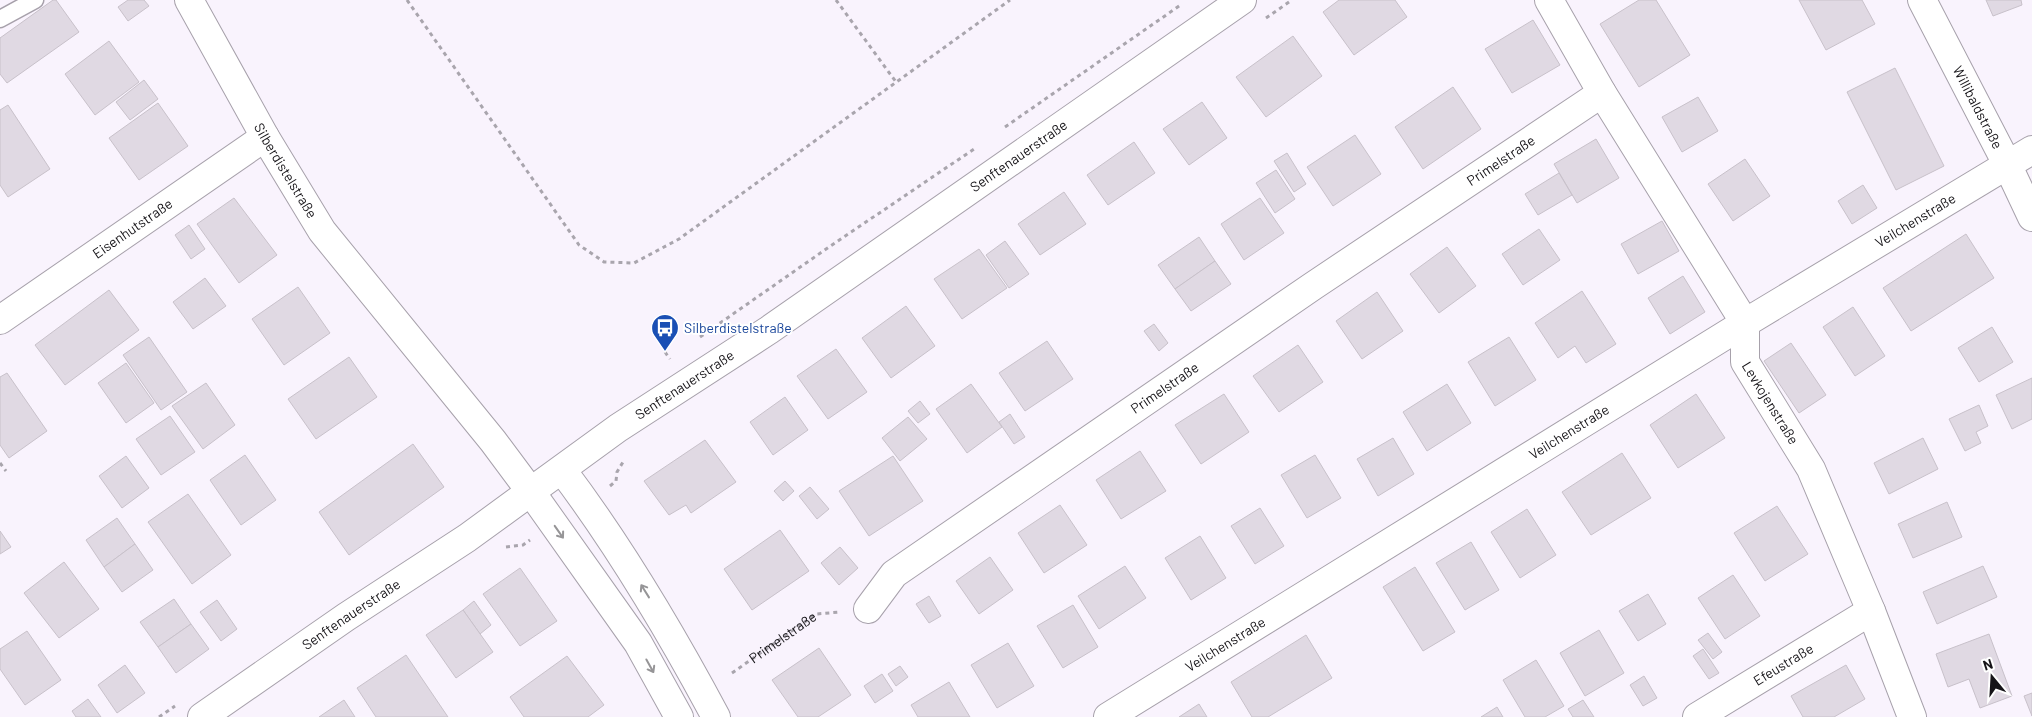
<svg xmlns="http://www.w3.org/2000/svg" width="2032" height="717" font-family="Barlow,sans-serif">
  <style>
    .building { fill: #e0d9e3; stroke: #c8c1ca }
    .lines { fill: none; stroke-linecap: round; stroke-linejoin: round }
    .service-casing { stroke: #a7a1ab; stroke-width: 19 }
    .minor-casing { stroke: #a7a1ab; stroke-width: 30 }
    .tertiary-casing { stroke: #a7a1ab; stroke-width: 30 }
    .path { stroke: #a9a5ad; stroke-width: 3; stroke-dasharray: 4 4; stroke-linecap: butt }
    .service { stroke: #fff; stroke-width: 16 }
    .minor { stroke: #fff; stroke-width: 28 }
    .tertiary { stroke: #fff; stroke-width: 28 }
    .oneway { stroke: #969597 }
    .labels { text-anchor: middle; stroke-width: 4; stroke-linejoin: round; paint-order: stroke }
    .street-label { font-size: 14px; fill: #161418; stroke: #fff }
    .transit-label { font-size: 14px; fill: #164399; stroke: #fff; text-anchor: start }
  </style>
  <rect width="100%" height="100%" fill="#f9f3fd"/>
  <g class="building">
    <polygon points="53,0 56,0 79,32 7,83 0,74 0,38"/>
    <polygon points="128,0 144,0 149,6 128,21 118,7"/>
    <polygon points="1339,0 1395,0 1407,17 1354,55 1323,12"/>
    <polygon points="1639,0 1656,0 1690,55 1639,87 1600,24"/>
    <polygon points="1799,0 1862,0 1875,24 1826,50"/>
    <polygon points="1986,0 2021,0 2022,5 1993,16"/>
    <polygon points="1533,20 1560,65 1512,93 1485,49"/>
    <polygon points="1293,36 1322,76 1266,117 1236,77"/>
    <polygon points="109,41 139,82 95,115 65,74"/>
    <polygon points="1895,68 1944,166 1896,190 1847,92"/>
    <polygon points="144,80 158,99 130,120 116,102"/>
    <polygon points="1453,87 1481,129 1423,169 1395,127"/>
    <polygon points="1698,97 1718,131 1682,152 1662,117"/>
    <polygon points="1202,102 1227,138 1189,165 1163,129"/>
    <polygon points="158,103 188,146 139,180 109,138"/>
    <polygon points="8,105 50,169 8,197 0,185 0,110"/>
    <polygon points="1355,135 1381,174 1333,206 1307,167"/>
    <polygon points="1596,139 1619,178 1577,203 1554,164"/>
    <polygon points="1134,142 1155,173 1108,205 1087,175"/>
    <polygon points="1287,153 1306,184 1294,192 1274,161"/>
    <polygon points="1745,159 1770,196 1733,221 1708,184"/>
    <polygon points="1276,170 1295,199 1275,213 1256,183"/>
    <polygon points="1559,173 1572,195 1538,215 1525,194"/>
    <polygon points="1863,185 1877,208 1852,224 1838,201"/>
    <polygon points="1064,192 1086,224 1040,255 1018,224"/>
    <polygon points="234,198 277,255 239,283 197,224"/>
    <polygon points="1260,198 1284,233 1244,260 1221,224"/>
    <polygon points="1662,221 1679,251 1638,274 1621,244"/>
    <polygon points="189,225 205,249 191,259 175,235"/>
    <polygon points="1539,229 1560,260 1523,285 1502,254"/>
    <polygon points="1966,234 1994,278 1911,331 1883,288"/>
    <polygon points="1199,237 1215,261 1175,289 1158,265"/>
    <polygon points="1005,241 1029,274 1009,288 986,255"/>
    <polygon points="1447,247 1476,286 1439,313 1410,274"/>
    <polygon points="979,249 1007,288 962,319 934,279"/>
    <polygon points="1215,261 1231,284 1191,311 1175,289"/>
    <polygon points="1683,276 1705,312 1670,334 1648,298"/>
    <polygon points="205,278 226,306 193,329 173,302"/>
    <polygon points="298,287 330,333 284,365 252,319"/>
    <polygon points="109,290 139,330 65,385 35,345"/>
    <polygon points="1582,291 1616,344 1586,363 1575,346 1558,358 1535,323"/>
    <polygon points="1377,292 1403,331 1362,359 1336,321"/>
    <polygon points="906,306 935,346 891,378 862,338"/>
    <polygon points="1853,307 1885,356 1855,376 1823,327"/>
    <polygon points="1154,324 1168,343 1159,351 1144,331"/>
    <polygon points="1992,327 2013,362 1979,382 1958,348"/>
    <polygon points="149,337 187,392 161,410 123,355"/>
    <polygon points="1509,337 1536,380 1495,406 1468,362"/>
    <polygon points="1047,341 1073,379 1025,411 999,373"/>
    <polygon points="1791,343 1826,395 1799,413 1764,361"/>
    <polygon points="1298,345 1323,382 1279,412 1253,376"/>
    <polygon points="836,349 867,392 828,419 797,376"/>
    <polygon points="349,357 377,397 316,439 288,399"/>
    <polygon points="126,363 154,403 126,423 98,383"/>
    <polygon points="7,373 47,431 9,458 0,445 0,377"/>
    <polygon points="2032,378 2032,419 2012,429 1996,395"/>
    <polygon points="206,383 235,425 203,449 172,406"/>
    <polygon points="971,384 1002,427 967,453 936,409"/>
    <polygon points="1447,384 1471,423 1427,451 1403,412"/>
    <polygon points="1224,394 1249,432 1201,464 1175,425"/>
    <polygon points="1696,394 1725,438 1678,468 1650,425"/>
    <polygon points="785,397 808,430 773,455 750,422"/>
    <polygon points="920,401 930,414 918,423 908,411"/>
    <polygon points="1979,405 1988,426 1976,432 1981,443 1965,451 1949,419"/>
    <polygon points="1010,414 1025,437 1014,444 999,422"/>
    <polygon points="170,416 195,452 161,475 136,439"/>
    <polygon points="908,417 927,439 900,461 882,438"/>
    <polygon points="1393,438 1414,474 1378,496 1357,459"/>
    <polygon points="1923,438 1938,469 1889,494 1874,463"/>
    <polygon points="705,440 736,482 691,513 686,505 669,515 644,481"/>
    <polygon points="413,444 444,487 349,555 319,512"/>
    <polygon points="1140,451 1166,491 1121,519 1096,480"/>
    <polygon points="1622,453 1651,498 1591,535 1562,492"/>
    <polygon points="245,455 276,500 241,525 210,480"/>
    <polygon points="1315,455 1341,498 1307,518 1281,475"/>
    <polygon points="126,456 149,488 122,508 99,476"/>
    <polygon points="893,456 923,501 869,536 839,491"/>
    <polygon points="785,481 794,491 783,501 774,491"/>
    <polygon points="810,487 829,509 817,519 799,496"/>
    <polygon points="188,494 231,555 192,584 148,522"/>
    <polygon points="1947,502 1962,537 1913,558 1898,524"/>
    <polygon points="1060,505 1087,545 1044,573 1018,533"/>
    <polygon points="1777,506 1808,554 1765,581 1734,533"/>
    <polygon points="1260,508 1284,546 1255,564 1231,526"/>
    <polygon points="1527,509 1556,555 1520,578 1491,532"/>
    <polygon points="117,518 135,544 104,567 86,540"/>
    <polygon points="780,530 809,571 752,610 724,569"/>
    <polygon points="0,531 11,547 0,554"/>
    <polygon points="1200,536 1226,578 1191,600 1165,558"/>
    <polygon points="1471,542 1499,590 1465,610 1436,563"/>
    <polygon points="135,544 153,570 122,592 104,567"/>
    <polygon points="840,547 858,568 839,585 821,563"/>
    <polygon points="990,557 1013,590 979,614 956,581"/>
    <polygon points="64,562 99,609 59,638 24,593"/>
    <polygon points="1125,566 1146,598 1099,629 1078,596"/>
    <polygon points="1983,566 1997,597 1937,624 1923,592"/>
    <polygon points="1415,567 1455,632 1423,651 1383,587"/>
    <polygon points="520,568 557,621 520,646 483,594"/>
    <polygon points="1733,575 1760,616 1725,639 1698,598"/>
    <polygon points="1648,594 1666,624 1638,641 1619,611"/>
    <polygon points="929,596 941,616 929,623 916,604"/>
    <polygon points="174,599 191,624 158,647 140,622"/>
    <polygon points="217,600 237,629 221,641 200,612"/>
    <polygon points="474,601 491,625 480,634 463,610"/>
    <polygon points="1073,605 1098,647 1063,668 1037,626"/>
    <polygon points="463,610 493,652 456,678 426,635"/>
    <polygon points="191,624 209,649 176,673 158,647"/>
    <polygon points="1599,630 1624,673 1585,696 1560,653"/>
    <polygon points="27,631 61,680 25,705 0,669 0,649"/>
    <polygon points="1708,633 1722,652 1713,659 1698,640"/>
    <polygon points="1989,634 2012,696 1980,708 1969,679 1948,687 1936,654"/>
    <polygon points="1306,635 1332,678 1268,717 1252,717 1231,682"/>
    <polygon points="1008,643 1034,686 997,708 971,665"/>
    <polygon points="819,648 851,695 818,717 798,717 772,680"/>
    <polygon points="1703,649 1719,673 1709,679 1693,656"/>
    <polygon points="406,655 448,717 376,717 357,688"/>
    <polygon points="567,656 604,705 588,717 524,717 510,697"/>
    <polygon points="1536,660 1564,706 1545,717 1525,717 1503,680"/>
    <polygon points="125,665 145,693 117,713 98,685"/>
    <polygon points="1846,665 1865,699 1834,717 1803,717 1791,696"/>
    <polygon points="900,666 908,677 896,686 888,674"/>
    <polygon points="882,674 893,691 875,703 864,686"/>
    <polygon points="1644,676 1657,698 1643,706 1630,685"/>
    <polygon points="949,682 970,717 918,717 911,705"/>
    <polygon points="2032,693 2032,716 2024,696"/>
    <polygon points="88,699 101,717 76,717 72,711"/>
    <polygon points="344,700 355,717 319,717"/>
    <polygon points="1583,700 1594,717 1573,717 1568,709"/>
    <polygon points="1199,704 1207,717 1179,717"/>
    <polygon points="1497,707 1503,717 1481,717"/>
  </g>
  <g class="lines">
    <defs>
      <polyline id="service" points="0,19 35,0"/>
      <g id="minor">
        <path id="s2" d="M189 0 265 137 322 231 493 441 531 492"/>
        <path id="s3" d="M1549 0 1602 93 1745 323V362L1811 469 1871 611 1912 717"/>
        <path id="s4" d="M1922 0 2007 164 2032 217"/>
        <path id="s5" d="M0 320 265 137"/>
        <path id="s6" d="M868 609 894 574 1313 286 1602 93"/>
        <path id="s7" d="M1108 717 1745 323 2032 150"/>
        <path id="s8" d="M1697 717 1871 611"/>
      </g>
      <g id="tertiary">
        <path d="M562 470C621 548 670 631 716 717"/>
        <polyline points="531,492 638,643 679,717"/>
        <path id="s9" d="M202 717 346 617 467 538 618 428 769 330 1242 0"/>
      </g>
    </defs>
    <use href="#service" class="service-casing"/>
    <use href="#minor" class="minor-casing"/>
    <use href="#tertiary" class="tertiary-casing"/>
    <g class="path">
      <polyline points="407,0 579,245 604,262 634,263 679,239 1010,0"/>
      <polyline points="836,0 896,82"/>
      <polyline points="1266,18 1292,0"/>
      <polyline points="1005,127 1182,4"/>
      <polyline points="700,337 829,247 977,147"/>
      <polyline points="665,352 670,359"/>
      <polyline points="0,463 6,471"/>
      <polyline points="610,486 616,481 617,472 623,462"/>
      <polyline points="506,547 523,545 530,540"/>
      <path id="s1" d="M732 673 816 614 840 612"/>
      <polyline points="159,717 175,706"/>
    </g>
    <use href="#service" class="service"/>
    <use href="#minor" class="minor"/>
    <use href="#tertiary" class="tertiary"/>
  </g>
  <defs><path id="oneway-shaft" d="M-6 0H5M1.5-3L5.5 0L1.5 3" fill="none" stroke-width="1.6" stroke-linecap="round" stroke-linejoin="round" transform="scale(1.25)"/></defs>
  <g class="oneway">
    <use href="#oneway-shaft" transform="translate(559 532) rotate(55)"/>
    <use href="#oneway-shaft" transform="translate(645 591) rotate(-122)"/>
    <use href="#oneway-shaft" transform="translate(650 666) rotate(61)"/>
  </g>
  <defs>
    <symbol id="bus-pin" viewBox="-11 -11 22 30"><path d="M0 17L-7.5 6A9.5 9.5 0 1 1 7.5 6Z" fill="#1a4fb4" stroke="#fff"/><path d="M-5-6H5V4H4V6H2V4H-2V6H-4V4H-5ZM-3.5-4V0h7V-4ZM-3.5 1.2v1.5H-2V1.2ZM2 1.2v1.5H3.5V1.2Z" fill="#fff"/></symbol>
  </defs>
  <g fill-rule="evenodd">
    <use href="#bus-pin" x="649" y="312" width="32" height="43"/>
  </g>
  <g class="labels">
    <g class="street-label">
      <text dy="5" stroke="none"><textPath href="#s4" startOffset="121">Willibaldstraße</textPath></text>
      <text dy="5" stroke="none"><textPath href="#s9" startOffset="991">Senftenauerstraße</textPath></text>
      <text dy="5" stroke="none"><textPath href="#s6" startOffset="778">Primelstraße</textPath></text>
      <text dy="5" stroke="none"><textPath href="#s2" startOffset="196">Silberdistelstraße</textPath></text>
      <text dy="5" stroke="none"><textPath href="#s7" startOffset="948">Veilchenstraße</textPath></text>
      <text dy="5" stroke="none"><textPath href="#s5" startOffset="161">Eisenhutstraße</textPath></text>
      <text dy="5" stroke="none"><textPath href="#s9" startOffset="586">Senftenauerstraße</textPath></text>
      <text dy="5" stroke="none"><textPath href="#s6" startOffset="372">Primelstraße</textPath></text>
      <text dy="5" stroke="none"><textPath href="#s3" startOffset="465">Levkojenstraße</textPath></text>
      <text dy="5" stroke="none"><textPath href="#s7" startOffset="542">Veilchenstraße</textPath></text>
      <text dy="5" stroke="none"><textPath href="#s9" startOffset="181">Senftenauerstraße</textPath></text>
      <text dy="5" stroke="none"><textPath href="#s1" startOffset="62">Primelstraße</textPath></text>
      <text dy="5" stroke="none"><textPath href="#s7" startOffset="138">Veilchenstraße</textPath></text>
      <text dy="5" stroke="none"><textPath href="#s8" startOffset="101">Efeustraße</textPath></text>
    </g>
    <g class="transit-label">
      <text x="684" y="333">Silberdistelstraße</text>
    </g>
  </g>
  <g transform="translate(1992 677) rotate(342)" stroke="#ffffff" stroke-width="4" paint-order="stroke">
  <path d="M0-4L9 19L0 12L-9 19Z" fill="#161418"/>
  <text y="-8" font-size="14" font-weight="bold" text-anchor="middle" fill="#161418">N</text>
  </g>
</svg>
